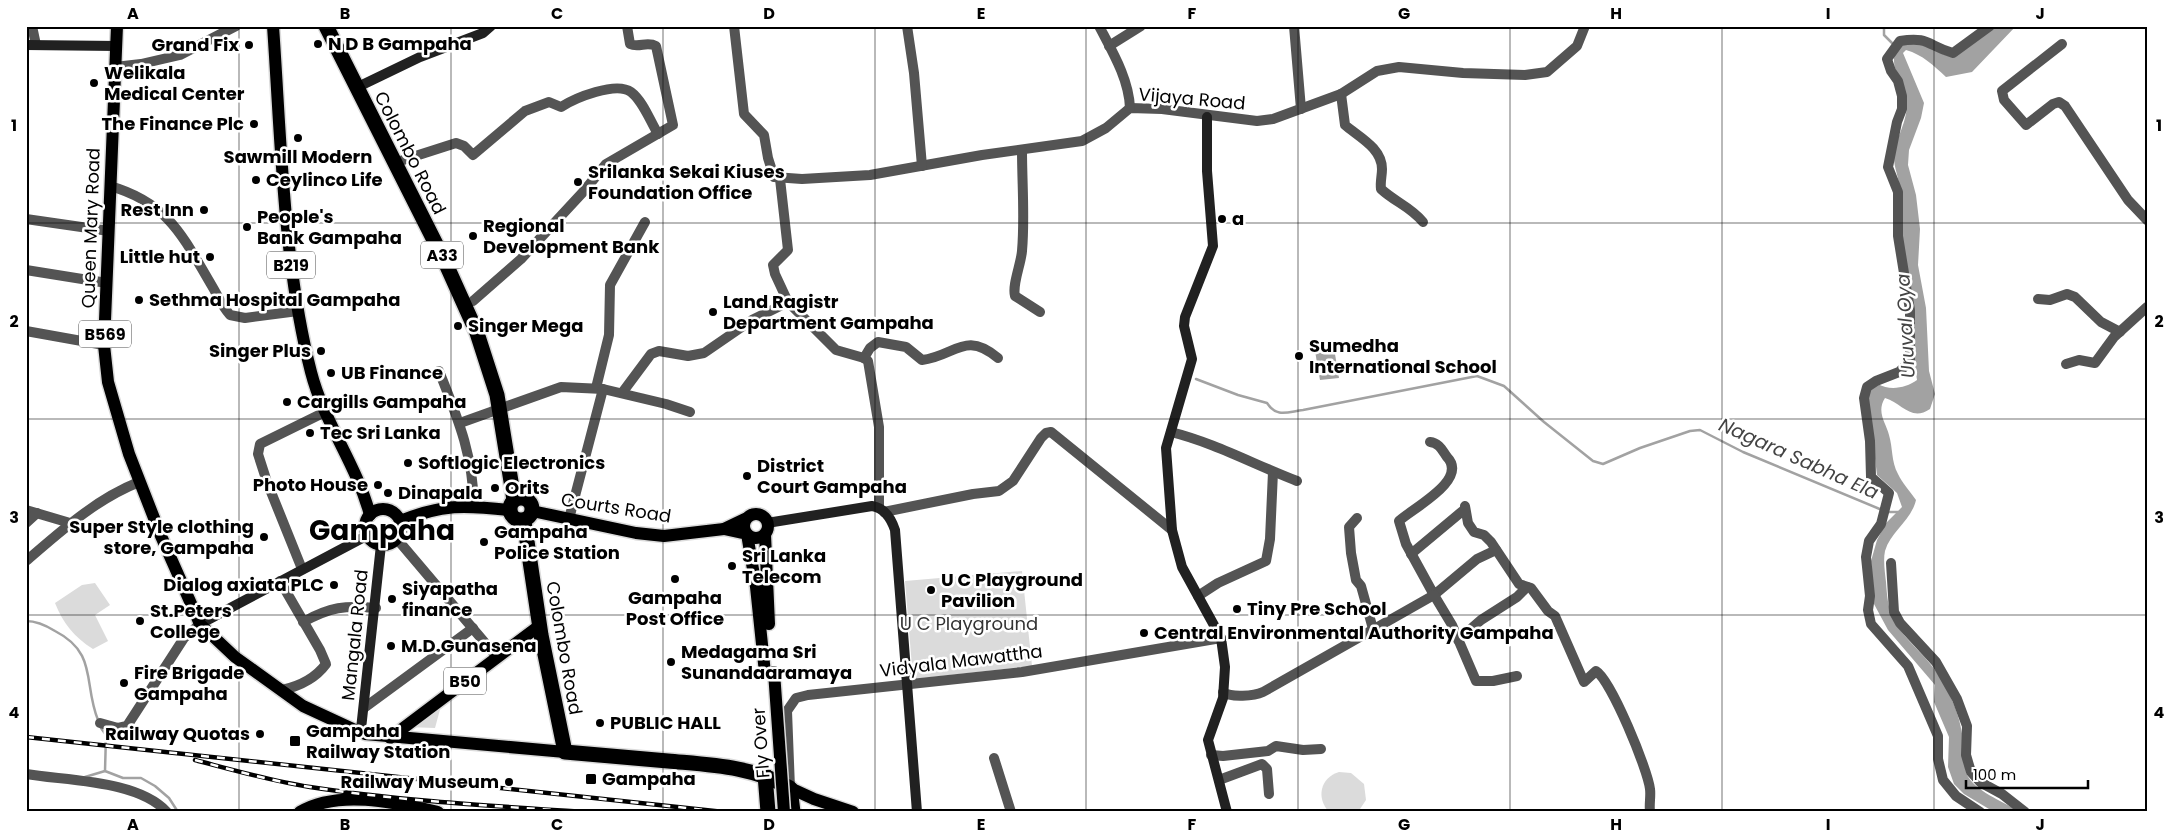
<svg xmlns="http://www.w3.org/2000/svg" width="2173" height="838" font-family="Poppins,sans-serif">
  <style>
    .green { fill: #dbdbdb }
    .water { fill: #a2a2a2 }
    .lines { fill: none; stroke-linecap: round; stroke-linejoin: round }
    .stream { stroke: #a2a2a2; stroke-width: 2.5 }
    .primary-casing { stroke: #dbdbdb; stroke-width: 15 }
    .highway-casing { stroke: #dbdbdb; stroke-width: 18 }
    .street { stroke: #545454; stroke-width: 10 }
    .secondary { stroke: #212121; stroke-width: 10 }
    .primary { stroke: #000; stroke-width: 12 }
    .highway { stroke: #000; stroke-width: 15 }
    .rail-casing { stroke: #000; stroke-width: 4.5 }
    .rail { stroke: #fff; stroke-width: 2.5; stroke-dasharray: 8; stroke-linecap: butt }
    .primary-bridge-casing { stroke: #dbdbdb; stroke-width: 15; stroke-linecap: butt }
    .primary-bridge { stroke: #000; stroke-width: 12 }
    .grid { fill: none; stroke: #000; stroke-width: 1; stroke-opacity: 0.55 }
    .poi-dot { fill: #000; stroke: #fff; stroke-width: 2 }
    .labels { text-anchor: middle; stroke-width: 5; stroke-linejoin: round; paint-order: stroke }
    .shield { fill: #fff; stroke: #4c4c4c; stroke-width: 1 }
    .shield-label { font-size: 16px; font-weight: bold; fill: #000 }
    .poi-label { font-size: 18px; font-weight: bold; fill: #000; stroke: #fff; text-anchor: start }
    .street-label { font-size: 18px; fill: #000; stroke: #fff }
    .park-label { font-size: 18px; fill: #323232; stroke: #fff }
    .water-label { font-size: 19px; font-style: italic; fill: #434343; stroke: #fff }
    .town-label { font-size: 28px; font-weight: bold; fill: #000; stroke: #fff }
    .neatline { fill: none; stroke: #000; stroke-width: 2 }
    .grid-label { font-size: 16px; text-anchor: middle; font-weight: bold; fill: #000 }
  </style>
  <rect width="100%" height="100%" fill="#fff"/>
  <g class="green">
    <polygon points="1022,571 1032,666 913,679 905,581"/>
    <path d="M95 583 110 605 95 615 108 641 93 649C74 637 63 623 55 603L82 585Z"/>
    <polygon points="442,702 435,728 406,727"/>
    <path d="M1339 772 1351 773 1364 784 1366 800 1358 812H1329C1316 798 1320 778 1339 772Z"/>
  </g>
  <g class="water">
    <path d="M1994 26H2016L1972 72 1946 77C1933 65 1923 55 1906 50L1903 53 1924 103 1921 118 1909 150 1908 165 1916 195 1920 229 1918 265 1926 308 1929 371 1935 394 1930 409C1911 422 1902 403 1885 398 1876 412 1886 423 1889 435 1893 448 1891 461 1898 474 1902 483 1910 491 1916 500 1911 521 1891 531 1885 551 1883 560 1885 573 1886 582 1887 596 1888 610 1895 623 1908 643 1929 658 1941 679 1961 712 1964 736 1966 773 1975 792 2002 800 2019 812H1994L1964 794 1954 784 1948 767 1949 737 1934 702 1935 685 1888 630 1874 604 1871 561 1877 540 1886 523 1902 507 1897 493 1877 475 1868 400 1869 390 1878 384C1890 391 1906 388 1917 380 1911 348 1915 317 1911 285 1908 270 1904 256 1902 241 1899 222 1902 203 1899 184 1898 175 1894 167 1894 158 1894 140 1907 125 1907 103 1907 86 1883 63 1900 47 1913 34 1937 54 1952 57Z"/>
    <polygon points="1334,348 1339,378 1320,380 1315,351"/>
  </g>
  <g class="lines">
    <g class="stream">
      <polyline points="1884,26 1884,35 1893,44"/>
      <path d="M1196 379 1238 395 1267 403C1277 418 1287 412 1303 410L1477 376 1504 386 1544 422 1593 461 1603 464 1640 448 1690 431 1700 430 1743 452 1882 510"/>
      <polyline points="1887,512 1898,512"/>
      <path d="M26 621C36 621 47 626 55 631 98 653 83 683 98 720"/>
      <polyline points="101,728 106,735 105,771 123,778 141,778 155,786 169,798 178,812"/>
      <polyline points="85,777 105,771"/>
    </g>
    <defs>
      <g id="primary">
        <polyline points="117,26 104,345 108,382 129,454 161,536 200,624 235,657 303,706 357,731"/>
        <path d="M273 26C281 139 283 263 311 372 324 423 357 465 370 515"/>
        <circle cx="383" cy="527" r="18"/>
        <polyline points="532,511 636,533 664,536 724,529 745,519"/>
        <circle cx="756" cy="526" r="12"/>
        <path d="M400 521C443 504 464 505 509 510"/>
        <polyline points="724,529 747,534 756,587 765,673"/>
        <polyline points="765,534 769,624"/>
        <polyline points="365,734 565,752"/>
        <polyline points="390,738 539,626"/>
        <polyline points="790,788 814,799 853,812"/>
        <path d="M300 812C338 789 397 803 438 812"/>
      </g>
      <g id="highway">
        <polyline points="326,26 446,264 477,333 497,395 514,500"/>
        <circle cx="521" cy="509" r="11"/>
        <path d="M524 521 541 635 565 752C599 755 634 758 668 761 711 765 752 766 790 788L793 812"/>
        <polyline points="765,775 768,812"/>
      </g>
    </defs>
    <use href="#primary" class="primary-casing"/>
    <use href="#highway" class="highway-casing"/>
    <g class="street">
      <polyline points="32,26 36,45"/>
      <polyline points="734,26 744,114 764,135 768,158 774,177 802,179 870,175 982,155 1082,141 1106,128 1130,108 1162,109 1257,121 1273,119 1341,94 1377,71 1399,67 1463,73 1525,75 1547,72 1577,46 1585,26"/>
      <polyline points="907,26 914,73 922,166"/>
      <path d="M1099 26C1112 51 1129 79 1130 108"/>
      <polyline points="1294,26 1301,109"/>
      <polyline points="2062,44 2002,91 2004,100 2026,125 2053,104 2059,102 2065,106 2128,200 2147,220"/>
      <polyline points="1109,46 1141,26"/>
      <polyline points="115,67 141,64 180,55 236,26"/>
      <path d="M1341 94 1345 125C1359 137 1382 148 1382 169 1382 176 1380 182 1381 189 1395 202 1411 207 1423 222"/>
      <path d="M1022 150C1022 184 1025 218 1022 251 1021 264 1012 285 1015 296L1040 312"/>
      <path d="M403 160 456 143 464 146 473 155 525 111 549 102 561 107C575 98 616 81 631 92 643 101 650 121 658 134"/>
      <polyline points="780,179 788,250 773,265 775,274 788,302 836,350 864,358"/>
      <path d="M110 186C169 203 183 237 212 286 218 296 222 306 230 315L245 318 298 311"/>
      <polyline points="26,219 109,231"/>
      <polyline points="26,270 107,283"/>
      <polyline points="2038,299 2050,300 2067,294 2075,297 2101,322 2120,332"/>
      <path d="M473 301 521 259 584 191 606 164 673 125 656 46C647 41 639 48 630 44L627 26"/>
      <polyline points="26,331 104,345"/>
      <path d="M864 358 870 348 878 342 906 347 922 360C955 356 965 330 998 358"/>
      <polyline points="864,358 868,361 879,427 879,507"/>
      <polyline points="2066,364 2079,360 2095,363 2114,337 2147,307"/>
      <path d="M439 371C458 419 473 454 474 507"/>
      <polyline points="596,388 609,335 610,285 645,222"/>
      <polyline points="622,393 651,354 659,351 688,356 704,353 752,320 788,302"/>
      <polyline points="460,423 561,387 603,389 666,404 690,412"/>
      <path d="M1171 432C1215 443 1255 465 1297 481"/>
      <path d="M1430 442C1439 443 1442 450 1447 457 1469 480 1413 508 1399 521L1406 544 1434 595 1477 559 1496 550"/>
      <path d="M1465 506 1468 523 1474 532 1484 535 1491 542 1519 584 1531 588 1548 611 1555 616 1584 682 1596 671C1611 680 1648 770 1650 789 1651 796 1649 804 1650 812"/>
      <polyline points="26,510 70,523"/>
      <polyline points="884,512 973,494 999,491 1013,481 1041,438 1046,433 1051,432 1172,530"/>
      <polyline points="1357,518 1349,527 1351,553 1356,580 1361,586 1373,629"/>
      <polyline points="569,519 603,389"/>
      <polyline points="26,523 37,513"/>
      <polyline points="397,539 497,657"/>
      <polyline points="1411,554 1465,509"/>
      <path d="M26 561C61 531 96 499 139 482"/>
      <polyline points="1891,563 1894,612 1900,623 1936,662 1957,699 1967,726 1966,755 1971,772 1980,782 2002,794 2025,812"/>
      <polyline points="302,569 267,482 258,454 260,444 325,412"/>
      <path d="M280 581 320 650 326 664C315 679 300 686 282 690"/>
      <polyline points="1198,596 1218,583 1266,561 1270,539 1273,472"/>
      <path d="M303 622C330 607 345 605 376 608"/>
      <polyline points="1458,640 1481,620 1517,597 1527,587"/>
      <path d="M1223 692C1231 698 1254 696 1263 692L1434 595 1452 625 1476 681H1493L1517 676"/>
      <polyline points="364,708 473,628"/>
      <polyline points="100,723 118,728 127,726 184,638 200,624"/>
      <polyline points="1211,755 1223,756 1268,751 1276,746 1303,750 1321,749"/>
      <polyline points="994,758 1011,812"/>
      <path d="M26 774C68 781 138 780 167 812"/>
      <polyline points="1219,780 1262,764 1267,769 1269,794"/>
      <polyline points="790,788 787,711 796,698 808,695 1022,672 1221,638"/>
      <path d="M1980 812 1956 796 1943 780 1938 759V736L1908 666 1871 624 1868 610 1870 596 1866 557 1869 541 1881 524 1889 493 1871 477 1870 441 1864 398 1867 387 1876 381 1899 372 1910 361V310L1898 236V192L1888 167 1897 122 1902 109V96L1898 81 1891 71 1887 59 1900 41C1929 36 1928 46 1953 53L1990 26"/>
    </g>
    <g class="secondary">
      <polyline points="26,45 117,46"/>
      <polyline points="364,84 420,57 483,33 491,26"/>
      <polyline points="1207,117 1207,171 1213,246 1185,317 1184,326 1192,359 1166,448 1172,530 1182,567 1221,638 1225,667 1223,698 1208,740 1227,812"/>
      <path d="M767 523 872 506C885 508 891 518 895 530L917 812"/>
      <polyline points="200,624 368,535"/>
      <polyline points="361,729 381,545"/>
    </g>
    <use href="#primary" class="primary"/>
    <use href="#highway" class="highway"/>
    <defs>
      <g id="rail">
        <polyline points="26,737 724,812"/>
        <path d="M195 760C233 770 271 781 310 787 401 801 494 806 586 812"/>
      </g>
    </defs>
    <use href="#rail" class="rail-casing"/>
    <use href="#rail" class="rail"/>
    <defs>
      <polyline id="primary-bridge" points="774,672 784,812"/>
    </defs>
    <use href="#primary-bridge" class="primary-bridge-casing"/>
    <use href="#primary-bridge" class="primary-bridge"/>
  </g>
  <path class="grid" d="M239 26V812M451 26V812M663 26V812M875 26V812M1086 26V812M1298 26V812M1510 26V812M1722 26V812M1934 26V812M26 223H2147M26 419H2147M26 615H2147"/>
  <g class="poi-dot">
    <circle cx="318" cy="44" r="5"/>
    <circle cx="249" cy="45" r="5"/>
    <circle cx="94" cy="83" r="5"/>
    <circle cx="254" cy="124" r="5"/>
    <circle cx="298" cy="138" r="5"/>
    <circle cx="256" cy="180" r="5"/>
    <circle cx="578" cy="182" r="5"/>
    <circle cx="204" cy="210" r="5"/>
    <circle cx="1222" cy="219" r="5"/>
    <circle cx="247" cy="227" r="5"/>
    <circle cx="473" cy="236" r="5"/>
    <circle cx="210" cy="257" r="5"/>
    <circle cx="139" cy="300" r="5"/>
    <circle cx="713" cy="312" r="5"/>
    <circle cx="458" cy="326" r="5"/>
    <circle cx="321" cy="351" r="5"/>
    <circle cx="1299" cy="356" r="5"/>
    <circle cx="331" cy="373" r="5"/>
    <circle cx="287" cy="402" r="5"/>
    <circle cx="310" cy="433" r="5"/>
    <circle cx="408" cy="463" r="5"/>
    <circle cx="747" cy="476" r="5"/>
    <circle cx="378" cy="485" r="5"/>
    <circle cx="495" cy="488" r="5"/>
    <circle cx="388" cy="493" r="5"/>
    <circle cx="264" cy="537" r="5"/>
    <circle cx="484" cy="542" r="5"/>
    <circle cx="732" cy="566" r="5"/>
    <circle cx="675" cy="579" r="5"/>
    <circle cx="334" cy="585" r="5"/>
    <circle cx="931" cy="590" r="5"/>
    <circle cx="392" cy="599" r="5"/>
    <circle cx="1237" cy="609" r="5"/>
    <circle cx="140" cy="621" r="5"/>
    <circle cx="1144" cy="633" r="5"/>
    <circle cx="391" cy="646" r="5"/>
    <circle cx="671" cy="662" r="5"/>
    <circle cx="124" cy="683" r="5"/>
    <circle cx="600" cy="723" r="5"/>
    <circle cx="260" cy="734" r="5"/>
    <rect x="289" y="735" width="12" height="12" rx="2.5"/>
    <rect x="585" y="773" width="12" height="12" rx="2.5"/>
    <circle cx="509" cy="782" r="5"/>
  </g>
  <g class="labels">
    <g class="shield">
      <rect x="421" y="241.5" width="42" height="27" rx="4"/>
      <rect x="267" y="251.5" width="48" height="27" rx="4"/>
      <rect x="79" y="320.5" width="52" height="27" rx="4"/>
      <rect x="444" y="667.5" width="42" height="27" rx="4"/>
    </g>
    <g class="shield-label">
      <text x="442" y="261">A33</text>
      <text x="291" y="271">B219</text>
      <text x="105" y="340">B569</text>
      <text x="465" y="687">B50</text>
    </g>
    <g class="poi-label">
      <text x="328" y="50">N D B Gampaha</text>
      <text x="239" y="51" text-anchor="end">Grand Fix</text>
      <text x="104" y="79">Welikala<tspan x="104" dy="21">Medical Center</tspan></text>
      <text x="244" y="130" text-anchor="end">The Finance Plc</text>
      <text x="298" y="163" text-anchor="middle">Sawmill Modern</text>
      <text x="588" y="178">Srilanka Sekai Kiuses<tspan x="588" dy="21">Foundation Office</tspan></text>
      <text x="266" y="186">Ceylinco Life</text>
      <text x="194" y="216" text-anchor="end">Rest Inn</text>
      <text x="257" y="223">People's<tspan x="257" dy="21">Bank Gampaha</tspan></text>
      <text x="1232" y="225">a</text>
      <text x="483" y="232">Regional<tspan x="483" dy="21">Development Bank</tspan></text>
      <text x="200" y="263" text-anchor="end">Little hut</text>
      <text x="149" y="306">Sethma Hospital Gampaha</text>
      <text x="723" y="308">Land Ragistr<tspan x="723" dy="21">Department Gampaha</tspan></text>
      <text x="468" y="332">Singer Mega</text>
      <text x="1309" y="352">Sumedha<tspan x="1309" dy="21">International School</tspan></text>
      <text x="311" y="357" text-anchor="end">Singer Plus</text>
      <text x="341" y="379">UB Finance</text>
      <text x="297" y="408">Cargills Gampaha</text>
      <text x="320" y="439">Tec Sri Lanka</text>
      <text x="418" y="469">Softlogic Electronics</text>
      <text x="757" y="472">District<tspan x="757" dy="21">Court Gampaha</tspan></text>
      <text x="368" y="491" text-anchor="end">Photo House</text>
      <text x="505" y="494">Orits</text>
      <text x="398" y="499">Dinapala</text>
      <text x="254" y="533" text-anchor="end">Super Style clothing<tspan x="254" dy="21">store, Gampaha</tspan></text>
      <text x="494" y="538">Gampaha<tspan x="494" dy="21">Police Station</tspan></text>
      <text x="742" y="562">Sri Lanka<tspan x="742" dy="21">Telecom</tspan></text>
      <text x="941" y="586">U C Playground<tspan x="941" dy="21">Pavilion</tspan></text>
      <text x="324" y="591" text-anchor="end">Dialog axiata PLC</text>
      <text x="402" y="595">Siyapatha<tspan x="402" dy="21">finance</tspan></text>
      <text x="675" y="604" text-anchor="middle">Gampaha<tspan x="675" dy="21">Post Office</tspan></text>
      <text x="1247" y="615">Tiny Pre School</text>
      <text x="150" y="617">St.Peters<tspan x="150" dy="21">College</tspan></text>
      <text x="1154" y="639">Central Environmental Authority Gampaha</text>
      <text x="401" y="652">M.D.Gunasena</text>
      <text x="681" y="658">Medagama Sri<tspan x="681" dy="21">Sunandaaramaya</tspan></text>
      <text x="134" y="679">Fire Brigade<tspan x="134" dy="21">Gampaha</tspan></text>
      <text x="610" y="729">PUBLIC HALL</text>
      <text x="306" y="737">Gampaha<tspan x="306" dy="21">Railway Station</tspan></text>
      <text x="250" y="740" text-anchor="end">Railway Quotas</text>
      <text x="602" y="785">Gampaha</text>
      <text x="499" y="788" text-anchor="end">Railway Museum</text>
    </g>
    <g class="street-label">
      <text transform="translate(1192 99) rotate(5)" y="6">Vijaya Road</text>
      <text transform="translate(410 153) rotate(63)" y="6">Colombo Road</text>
      <text transform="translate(91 228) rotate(-88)" y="6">Queen Mary Road</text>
      <text transform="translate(616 508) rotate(9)" y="6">Courts Road</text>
      <text transform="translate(355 635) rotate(-84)" y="6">Mangala Road</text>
      <text transform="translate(564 648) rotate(80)" y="6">Colombo Road</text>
      <text transform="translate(961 661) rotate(-7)" y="6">Vidyala Mawattha</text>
      <text transform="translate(761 743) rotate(-94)" y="6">Fly Over</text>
    </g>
    <g class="park-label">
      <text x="969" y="630">U C Playground</text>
    </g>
    <g class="water-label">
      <text transform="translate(1905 326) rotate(-93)" y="7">Uruval Oya</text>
      <text transform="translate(1799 458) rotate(24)" y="7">Nagara Sabha Ela</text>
    </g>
    <g class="town-label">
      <text x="382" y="540">Gampaha</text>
    </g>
  </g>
  <rect width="2173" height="838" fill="none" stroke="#ffffff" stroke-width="55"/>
  <path d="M1966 780v8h122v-8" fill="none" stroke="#000000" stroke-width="2.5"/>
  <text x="1973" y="780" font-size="15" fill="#000000" stroke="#ffffff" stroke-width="4" paint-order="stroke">100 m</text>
  <rect x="28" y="28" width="2118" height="782" class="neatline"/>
  <g class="grid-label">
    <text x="133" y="19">A</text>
    <text x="345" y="19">B</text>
    <text x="557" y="19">C</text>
    <text x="769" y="19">D</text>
    <text x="981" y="19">E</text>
    <text x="1192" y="19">F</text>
    <text x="1404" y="19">G</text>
    <text x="1616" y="19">H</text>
    <text x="1828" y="19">I</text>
    <text x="2040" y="19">J</text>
    <text x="14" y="131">1</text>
    <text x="2159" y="131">1</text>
    <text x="14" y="327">2</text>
    <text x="2159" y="327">2</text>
    <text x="14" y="523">3</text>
    <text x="2159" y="523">3</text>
    <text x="14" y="718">4</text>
    <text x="2159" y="718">4</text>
    <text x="133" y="830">A</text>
    <text x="345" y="830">B</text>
    <text x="557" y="830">C</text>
    <text x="769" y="830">D</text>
    <text x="981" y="830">E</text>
    <text x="1192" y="830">F</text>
    <text x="1404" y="830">G</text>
    <text x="1616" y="830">H</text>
    <text x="1828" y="830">I</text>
    <text x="2040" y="830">J</text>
  </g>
</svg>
